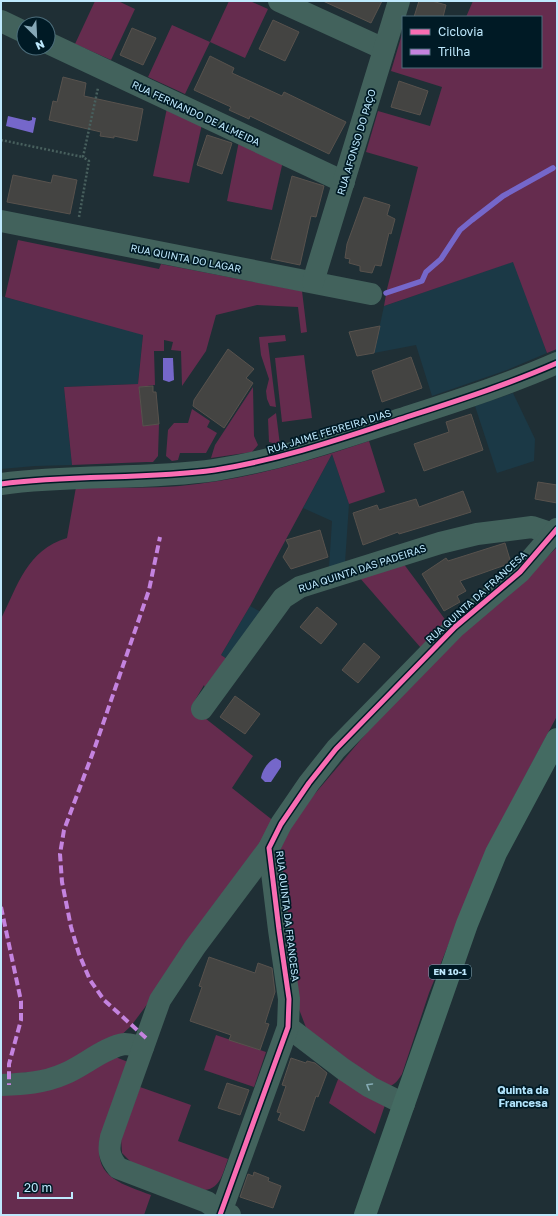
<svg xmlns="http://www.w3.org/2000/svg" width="558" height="1216" font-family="'Golos Text',sans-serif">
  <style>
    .built { fill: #1b3946 }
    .green { fill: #652c4e }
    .water { fill: #7567ca }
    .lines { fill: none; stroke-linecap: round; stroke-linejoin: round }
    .stream { stroke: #7567ca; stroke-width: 5.5 }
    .building { fill: #444442; stroke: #58524d }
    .path { stroke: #48605e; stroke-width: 2.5; stroke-dasharray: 2 2; stroke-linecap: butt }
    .minor { stroke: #42625c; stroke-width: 22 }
    .major { stroke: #446b62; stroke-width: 22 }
    .quiet { stroke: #c483df; stroke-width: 4; stroke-dasharray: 8 4; stroke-linecap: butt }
    .cycleway-casing { stroke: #001a25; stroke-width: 8 }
    .cycleway { stroke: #f96db3; stroke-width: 5 }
    .oneway { stroke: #86acb5 }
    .labels { text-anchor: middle; stroke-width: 3.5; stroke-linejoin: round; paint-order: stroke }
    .shield { fill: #001a25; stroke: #85abbc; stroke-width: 1 }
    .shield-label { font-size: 9px; font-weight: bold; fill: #bee9fd }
    .street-label { font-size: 10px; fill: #bee9fd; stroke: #001a25 }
    .neighbourhood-label { font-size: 11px; font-weight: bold; fill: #b2e5fd; stroke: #001a25 }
  </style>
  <rect width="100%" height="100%" fill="#1f2f35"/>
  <g class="built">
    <polygon points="514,261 547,353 507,370 432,396 416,345 374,353 384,306"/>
    <polygon points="1,296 143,334 138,384 64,387 72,465 35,466 1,469"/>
    <polygon points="513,393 535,439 534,461 497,473 475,406"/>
    <polygon points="332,454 349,504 345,563 329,568 332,521 303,508"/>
    <polygon points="250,606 261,612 227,659 221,655"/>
  </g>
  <g class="green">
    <polygon points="95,1 118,1 135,9 111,60 75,44"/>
    <polygon points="229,1 250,1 268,9 245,58 210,42 185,94 148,77 172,25 210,42"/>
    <polygon points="473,1 557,1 557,349 547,353 513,262 384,306 387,289 418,167 366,152 378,111 430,126 442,87 391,71 403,31 403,67 541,67 541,17 466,17"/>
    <polygon points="167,108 202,124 189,183 153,176"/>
    <polygon points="239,141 283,161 272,210 227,201"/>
    <polygon points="18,240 159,269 161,264 302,291 307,332 301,333 298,307 257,305 216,315 206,351 182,386 181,351 171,350 173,342 164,340 164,351 154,351 155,385 139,387 143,426 159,424 158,456 153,462 147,462 72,465 64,387 138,384 143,335 5,297"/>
    <polygon points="285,335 286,341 268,343 276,407 270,406 267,399 266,391 269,379 261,355 259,337"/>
    <polygon points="304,355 312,418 282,422 275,358"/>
    <polygon points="253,387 254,436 258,445 252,452 211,458 215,445"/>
    <polygon points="192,409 210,421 207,427 217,433 206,453 180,453 178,460 172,461 166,456 168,430 174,423 188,423"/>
    <polygon points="276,413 280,445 269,442 268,419"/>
    <path d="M369 441 385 492 349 504 332 454 250 606 221 655 227 659 205 688 204 685 191 707 253 756 232 788 275 822 236 885 131 1026 116 1040 64 1069 1 1075V619C18 585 27 550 67 538L76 487C110 487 146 489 180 486 245 480 307 462 369 441Z"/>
    <path d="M557 547V716L487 848 429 993 402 1074C397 1082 393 1088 382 1086L307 1030 297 1004 277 856 296 816 392 703 433 660 524 580Z"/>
    <polygon points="403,563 447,622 421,648 359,577"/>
    <polygon points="216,1035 266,1052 254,1087 204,1070"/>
    <path d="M108 1054 128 1062 100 1144C94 1178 125 1185 151 1195L144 1215H1V1094Z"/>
    <polygon points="340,1074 385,1105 375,1134 329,1103"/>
    <path d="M140 1087 191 1105 178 1141 228 1159C223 1172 221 1188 205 1190L134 1165 122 1153 121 1139Z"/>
  </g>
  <g class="water">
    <polygon points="8,116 29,121 32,120 32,117 36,118 33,133 6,126"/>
    <polygon points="163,358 173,358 174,380 169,382 163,380"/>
    <path d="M276 758 281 761V767L271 782H265L261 778C262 770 269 760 276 758Z"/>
  </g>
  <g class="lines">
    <polyline class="stream" points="386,293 422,281 426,272 441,259 460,230 472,220 503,196 553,168"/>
  </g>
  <g class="building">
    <polygon points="323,1 382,1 371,23"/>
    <polygon points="419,1 432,1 446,5 443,17 414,17"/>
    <polygon points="273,20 299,32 285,61 259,49"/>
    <polygon points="132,28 156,38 143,65 120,55"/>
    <polygon points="210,56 234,68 232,73 282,96 284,92 346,122 329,154 250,116 249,119 229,110 231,107 194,90"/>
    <polygon points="63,77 86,83 84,96 143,109 137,141 114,136 114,138 100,136 101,132 49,120 53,101 57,102"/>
    <polygon points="399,81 428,91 420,115 391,107"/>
    <polygon points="207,135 232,143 222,174 197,165"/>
    <polygon points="13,175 51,183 53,175 77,180 70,214 7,202"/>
    <polygon points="292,176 324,186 316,217 311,216 300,265 271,259"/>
    <polygon points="364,197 390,205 387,215 395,219 391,234 389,233 381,266 375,265 372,273 360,271 360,266 349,263 350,259 345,258 347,244"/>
    <polygon points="380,326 374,353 357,356 349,332"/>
    <polygon points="228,349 254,369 246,378 253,383 224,428 193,406 194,400"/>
    <polygon points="411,357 422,388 382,402 372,371"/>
    <polygon points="153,386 153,392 156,392 159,424 143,426 139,387"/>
    <polygon points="471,414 483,450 424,471 414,444 449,432 446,422"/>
    <polygon points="538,482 557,485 557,503 535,499"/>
    <polygon points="463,491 471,512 442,521 399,534 398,532 363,545 353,513 377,505 379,510 416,499 419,507"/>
    <polygon points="320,530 328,557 291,569 283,557 289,546 286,540"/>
    <polygon points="505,543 511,563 460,581 466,591 457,596 460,602 444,611 422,574 446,558 448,561"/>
    <polygon points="317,607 337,624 321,644 300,627"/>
    <polygon points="364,643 380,657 358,683 342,670"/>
    <polygon points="235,696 260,714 245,734 220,717"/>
    <polygon points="209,957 255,973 258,963 272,968 275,992 265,1023 269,1024 260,1050 229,1040 231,1035 190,1021 202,987 199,986"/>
    <polygon points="291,1058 306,1063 307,1061 315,1063 327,1073 318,1097 316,1096 304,1131 278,1120 281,1113 277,1112 286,1086 282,1085"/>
    <polygon points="227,1083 249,1090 240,1115 218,1108"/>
    <polygon points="254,1172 269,1178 268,1181 281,1186 273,1208 240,1197 248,1174 253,1176"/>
  </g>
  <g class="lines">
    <g class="path">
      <polyline points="1,140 83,157"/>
      <polyline points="79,217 89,161 83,157 98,88"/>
    </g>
    <g class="minor">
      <polyline points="279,1 384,49"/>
      <polyline points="1,21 24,32"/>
      <polyline points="48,43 344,182"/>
      <polyline points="1,221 371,294"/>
      <polyline points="313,282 399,1"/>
      <path d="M1 484C72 474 144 480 215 470 279 460 340 439 401 419 453 402 507 385 557 363"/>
      <polyline points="202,709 283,598 300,587 440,543 477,534 532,527 553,534"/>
      <polyline points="288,1027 343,1069 370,1087 404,1104"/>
      <path d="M1 1085C23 1084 44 1083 64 1074 82 1067 106 1046 125 1044 130 1044 137 1046 143 1047"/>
      <polyline points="220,1215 288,1027 289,999 279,930 269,848 281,824 309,783 336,749 455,627 520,572 557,529"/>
      <path d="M230 1215 221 1212 207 1202 118 1168C109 1157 108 1150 111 1137L160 1000 195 947 269 848"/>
    </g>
    <polyline class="major" points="365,1215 467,924 496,853 557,739"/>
    <g class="quiet">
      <polyline points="1,907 21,1001 21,1020 9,1064 9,1085"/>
      <polyline points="146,1038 104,1000 90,980 79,954 71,927 62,882 60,854 64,830 95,747 149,590 160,537"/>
    </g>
    <defs>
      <g id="cycleway">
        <path d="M1 484C72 474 144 480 215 470 279 460 340 439 401 419 453 402 507 385 557 363"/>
        <polyline points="220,1215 288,1027 289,999 279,930 269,848 281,824 309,783 336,749 455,627 520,572 557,529"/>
      </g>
    </defs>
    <use href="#cycleway" class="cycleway-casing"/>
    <use href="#cycleway" class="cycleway"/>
  </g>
  <defs><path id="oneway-chevron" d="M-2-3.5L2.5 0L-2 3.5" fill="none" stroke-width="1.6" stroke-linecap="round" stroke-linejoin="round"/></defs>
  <use class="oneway" href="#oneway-chevron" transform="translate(369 1086) rotate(-150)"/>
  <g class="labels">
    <rect class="shield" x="429" y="965" width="42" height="14" rx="3"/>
    <g class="shield-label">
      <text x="450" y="975">EN 10-1</text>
    </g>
    <g class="street-label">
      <text transform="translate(196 113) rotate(25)" y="4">RUA FERNANDO DE ALMEIDA</text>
      <text transform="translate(356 142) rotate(-73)" y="4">RUA AFONSO DO PAÇO</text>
      <text transform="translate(186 258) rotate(11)" y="4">RUA QUINTA DO LAGAR</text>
      <text transform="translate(329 431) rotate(-17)" y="4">RUA JAIME FERREIRA DIAS</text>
      <text transform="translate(362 568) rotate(-18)" y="4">RUA QUINTA DAS PADEIRAS</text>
      <text transform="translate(476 597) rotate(-42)" y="4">RUA QUINTA DA FRANCESA</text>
      <text transform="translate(288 916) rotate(83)" y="4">RUA QUINTA DA FRANCESA</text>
    </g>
    <g class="neighbourhood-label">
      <text x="523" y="1094">Quinta da<tspan x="523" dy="13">Francesa</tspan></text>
    </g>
  </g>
  <rect width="558" height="1216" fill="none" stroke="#bee9fd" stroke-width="4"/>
  <rect x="402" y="16" width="140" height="52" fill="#001a25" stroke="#4c6d7b"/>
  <rect x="410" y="29" width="20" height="6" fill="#f96db3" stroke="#4c6d7b"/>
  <text x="438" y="36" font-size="12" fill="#bee9fd">Ciclovia</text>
  <rect x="410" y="49" width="20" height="6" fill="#c483df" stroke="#4c6d7b"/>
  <text x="438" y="56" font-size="12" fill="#bee9fd">Trilha</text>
  <g transform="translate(36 36) rotate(156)"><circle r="19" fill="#001a25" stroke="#4c6d7b"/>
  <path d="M0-3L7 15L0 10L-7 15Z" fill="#86a8b7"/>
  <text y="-6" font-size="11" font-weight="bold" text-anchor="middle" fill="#bee9fd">N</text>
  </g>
  <path d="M18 1192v6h54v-6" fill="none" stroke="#bee9fd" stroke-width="2"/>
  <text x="24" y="1192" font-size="12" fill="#bee9fd" stroke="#001a25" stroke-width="3" paint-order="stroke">20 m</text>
</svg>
